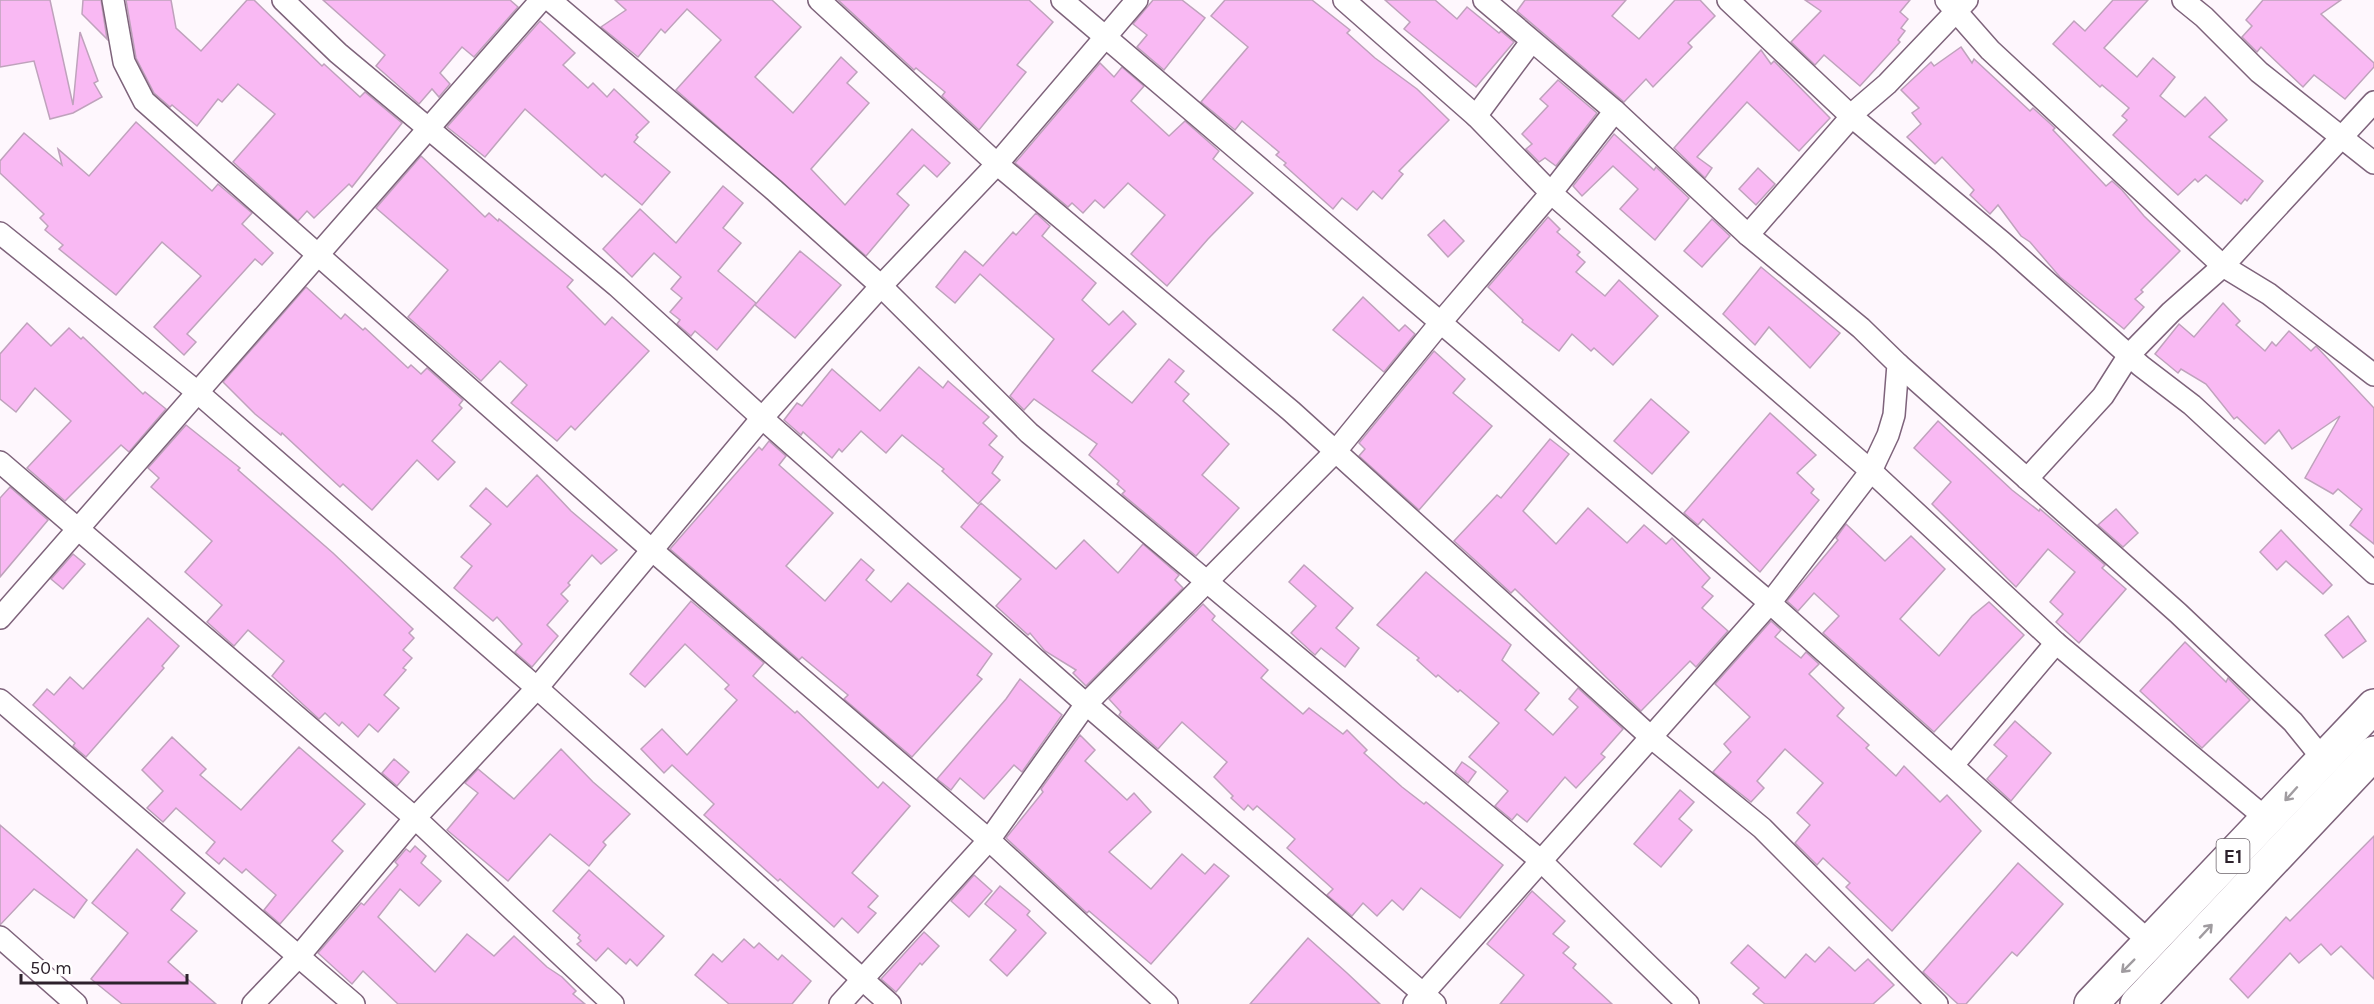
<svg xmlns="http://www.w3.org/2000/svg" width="2374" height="1004" font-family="Karla,sans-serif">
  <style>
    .building { fill: #f9b9f3; stroke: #bfa2bc; stroke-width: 1.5 }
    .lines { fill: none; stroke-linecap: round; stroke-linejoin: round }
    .minor-casing { stroke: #7e637b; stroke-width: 24 }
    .trunk-casing { stroke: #7e637b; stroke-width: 36 }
    .minor { stroke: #fff; stroke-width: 21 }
    .trunk { stroke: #fff; stroke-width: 33 }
    .oneway { stroke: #a09ca0 }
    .labels { text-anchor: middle; stroke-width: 4.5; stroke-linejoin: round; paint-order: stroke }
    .shield { fill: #fff; stroke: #6c646b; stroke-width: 1.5 }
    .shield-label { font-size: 20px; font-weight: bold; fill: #2d222c }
  </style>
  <rect width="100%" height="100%" fill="#fef7fd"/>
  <g class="building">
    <polygon points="0,0 50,0 73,105 80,32 98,81 94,83 102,97 73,113 50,119 34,61 0,67"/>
    <polygon points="83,0 101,0 107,39 82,14"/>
    <polygon points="126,0 171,0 176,28 201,51 247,0 254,0 322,66 324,64 360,97 365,92 402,123 352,187 349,184 314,218 307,211 298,221 233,162 275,114 238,84 222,102 218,99 197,126 172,105 170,107 154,93 136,58"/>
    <polygon points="323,0 510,0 518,7 474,57 462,47 440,73 450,84 439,97 432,89 419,104 376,66 385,55"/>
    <polygon points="615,0 772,0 801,27 755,77 793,113 841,57 857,72 847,83 869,103 811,169 845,205 912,129 950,163 937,177 924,165 897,194 909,205 866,256 676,90 721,40 687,9 665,33 661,29 638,57 601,27 626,10"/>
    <polygon points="838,0 1029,0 1053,22 1017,65 1026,72 979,130 942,96 945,92 916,68 914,70"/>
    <polygon points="1153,0 1182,0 1205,18 1164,70 1137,47 1147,35 1133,24"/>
    <polygon points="1225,0 1312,0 1350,30 1347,33 1375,58 1417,89 1449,120 1399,171 1403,174 1382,199 1373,191 1357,210 1342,198 1333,209 1284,165 1286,163 1276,155 1279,152 1242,121 1235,130 1201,102 1248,47 1211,16"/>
    <polygon points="1385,0 1435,0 1457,19 1467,7 1499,33 1501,31 1514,42 1476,87 1404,29 1410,22"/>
    <polygon points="1525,0 1626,0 1612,16 1639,39 1675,0 1700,0 1715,16 1688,43 1692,47 1653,87 1646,79 1624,102 1517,11"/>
    <polygon points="1805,0 1910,0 1900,12 1908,19 1901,28 1905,31 1898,40 1900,42 1860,86 1824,55 1815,65 1791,42 1821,11"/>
    <polygon points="2113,0 2148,0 2104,48 2137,77 2153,58 2175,77 2160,96 2185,117 2205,97 2227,120 2209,137 2263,181 2247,201 2245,199 2241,204 2206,175 2198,182 2195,179 2178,195 2113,135 2127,120 2122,116 2129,108 2102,85 2100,87 2053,44 2074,21 2085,31"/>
    <polygon points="2263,0 2341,0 2321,14 2374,63 2374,67 2345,99 2314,75 2303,87 2261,47 2257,52 2242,37 2252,26 2246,20"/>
    <polygon points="540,21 575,53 563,65 588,88 593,83 607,97 614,89 649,122 636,135 638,137 634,142 670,172 642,205 605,174 602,177 525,109 485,157 447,127"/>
    <polygon points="1961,47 1972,63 1974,59 2030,111 2033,108 2055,128 2053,130 2106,186 2112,181 2122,190 2144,216 2180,251 2141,290 2143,292 2135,299 2144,307 2124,329 2060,277 2030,242 2021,236 1998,205 1990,214 1970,195 1974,190 1942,157 1935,164 1907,137 1921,124 1912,113 1919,108 1901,90 1931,62 1934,66"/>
    <polygon points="1761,50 1771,64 1774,61 1830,118 1799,151 1747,102 1697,157 1712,168 1705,178 1674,148"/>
    <polygon points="1100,63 1114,77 1122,67 1144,86 1131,101 1169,136 1185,121 1219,151 1213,159 1253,193 1208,239 1167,286 1131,254 1165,215 1128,183 1104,208 1095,200 1083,213 1072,203 1068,207 1015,163"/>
    <polygon points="1558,80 1597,113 1556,166 1545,158 1539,162 1526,149 1532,144 1522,134 1548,106 1540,99"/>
    <polygon points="136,122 212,191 218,184 252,213 242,224 273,253 262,265 255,259 187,334 196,342 184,355 154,327 201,276 162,242 116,295 59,249 63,245 45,230 48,226 40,218 44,214 0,173 0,161 24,133 62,165 58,149 89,176"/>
    <polygon points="1614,134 1654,170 1656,167 1689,198 1655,240 1620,209 1638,189 1613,166 1582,196 1573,186"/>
    <polygon points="421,156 485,217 489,213 498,221 499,219 573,280 567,287 605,325 612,317 649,351 575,430 571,426 557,441 511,403 527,385 500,361 481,381 408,317 448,270 376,208"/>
    <polygon points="1758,168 1775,184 1756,205 1739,189"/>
    <polygon points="723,186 743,203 723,228 741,243 718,271 756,303 717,350 695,331 691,336 677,324 680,320 670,312 682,298 671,289 681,277 654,253 632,277 603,249 640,209 676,243"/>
    <polygon points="1036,213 1050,226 1042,236 1096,283 1082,300 1109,325 1123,311 1136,324 1092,371 1132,403 1169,359 1184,371 1175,382 1189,394 1183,401 1229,444 1202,475 1239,508 1196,556 1122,494 1125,491 1117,484 1119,481 1089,455 1097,444 1034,399 1024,410 1010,396 1054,339 980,274 955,303 936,287 965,251 983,266 1013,232 1016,235"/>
    <polygon points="1548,217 1560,229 1557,232 1580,252 1577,255 1585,262 1576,272 1605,296 1619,280 1658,316 1613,365 1594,348 1591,351 1572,334 1559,351 1522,322 1523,320 1488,287"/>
    <polygon points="1712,219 1730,236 1702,267 1684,251"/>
    <polygon points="1444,220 1464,241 1448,257 1428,235"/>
    <polygon points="800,251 841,285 795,338 755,305"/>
    <polygon points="1761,267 1840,333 1810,368 1769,327 1755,345 1723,314"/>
    <polygon points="306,287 341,319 345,314 363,330 365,328 408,368 411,365 421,374 427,368 463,400 459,405 462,408 432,441 455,462 438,480 417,460 372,510 343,484 340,487 282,433 281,435 255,414 223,382"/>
    <polygon points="1363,297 1399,331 1405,325 1415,334 1384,372 1333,330"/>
    <polygon points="2223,303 2240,321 2236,325 2265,351 2272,342 2276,346 2289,331 2311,351 2316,346 2374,408 2374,544 2350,525 2362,509 2338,489 2333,494 2305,478 2340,416 2292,449 2279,430 2265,444 2237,417 2234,419 2206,384 2181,369 2178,373 2155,354 2179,324 2194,337"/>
    <polygon points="27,323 51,346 69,328 81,339 83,337 143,394 145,392 166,409 129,452 121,445 65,501 27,468 71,421 35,388 16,412 0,399 0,354"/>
    <polygon points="1434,351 1465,379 1453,393 1492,426 1419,510 1359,456 1365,449 1359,443"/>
    <polygon points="919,367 943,388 948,381 989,417 983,423 997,436 989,445 1003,457 992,473 1000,480 978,504 942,471 944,469 902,435 886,453 861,431 842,452 839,449 832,458 803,432 801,435 784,420 797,403 802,406 832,369 880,411"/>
    <polygon points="1651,399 1689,432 1652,474 1614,441"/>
    <polygon points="1770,413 1816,455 1797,473 1814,489 1811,493 1819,500 1760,572 1703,519 1698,525 1684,513"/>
    <polygon points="1938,421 2012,490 2039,511 2040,509 2105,565 2102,568 2126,589 2079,643 2056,622 2063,614 2050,602 2075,572 2048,549 2016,587 1932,504 1951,482 1914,448"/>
    <polygon points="186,425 240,468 238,470 333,553 413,629 409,633 414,638 403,650 412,658 403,668 406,670 384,695 399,708 378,732 369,724 358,737 342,722 339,726 325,713 319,719 272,676 284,661 248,630 234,646 207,622 222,605 185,572 212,541 151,487 159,478 148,468"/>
    <polygon points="1550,439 1569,454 1523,511 1556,544 1588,508 1627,543 1644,525 1666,544 1672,538 1710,578 1702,587 1713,596 1702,608 1728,631 1696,667 1690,661 1641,711 1515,589 1511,593 1454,541 1497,495 1501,498"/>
    <polygon points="769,441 786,456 779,465 833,513 786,566 825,601 861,559 874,570 866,580 891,602 908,583 992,654 977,675 982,679 912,757 844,699 848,695 802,657 799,660 670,549 759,447 762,450"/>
    <polygon points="537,475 571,511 617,550 601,564 592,555 568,583 570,585 561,594 568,601 547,625 558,636 532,667 515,652 522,644 497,617 493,621 454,588 472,566 461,557 491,524 470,506 486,488 507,507"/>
    <polygon points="10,487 48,520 0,577 0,498"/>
    <polygon points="981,503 1056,569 1084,540 1118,573 1143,544 1179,575 1175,580 1183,588 1086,686 1073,673 1076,670 1045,651 1030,633 1028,635 996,606 1021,579 961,527"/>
    <polygon points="2116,509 2138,533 2123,547 2098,525"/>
    <polygon points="1846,524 1885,561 1911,536 1945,569 1900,619 1939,656 1972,616 1989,602 2024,635 1934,732 1823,633 1839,616 1814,593 1798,611 1787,601 1838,540 1836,538"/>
    <polygon points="2281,530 2332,585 2323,594 2286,561 2277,570 2260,552"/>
    <polygon points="73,554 85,564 63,589 51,579"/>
    <polygon points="1304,565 1353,608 1336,628 1359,648 1345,667 1321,648 1315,655 1291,633 1316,606 1289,582"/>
    <polygon points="1426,572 1511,645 1502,660 1539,693 1525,710 1553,735 1578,707 1569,699 1578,688 1623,729 1601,754 1605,757 1576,788 1565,777 1527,822 1517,814 1512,820 1495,806 1508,791 1469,757 1499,723 1460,690 1458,692 1438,675 1436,677 1417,660 1419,658 1377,625"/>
    <polygon points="691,601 764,663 753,676 795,713 797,711 878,788 883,782 910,806 852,873 878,896 868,907 876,913 858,933 842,918 834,927 780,879 778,881 704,815 714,804 672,765 664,773 641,749 662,729 687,755 737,700 725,689 729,685 685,644 645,687 630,674"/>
    <polygon points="1203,604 1215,616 1212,620 1268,670 1261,678 1303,714 1309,708 1343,734 1347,730 1367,750 1364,753 1402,787 1424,804 1426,802 1503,865 1460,918 1421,888 1403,910 1392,900 1377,916 1363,903 1352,916 1327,895 1333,889 1287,848 1295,839 1257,806 1253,810 1248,805 1244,810 1231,798 1233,796 1214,777 1227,762 1182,722 1158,749 1119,715 1121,712 1109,699"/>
    <polygon points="2348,616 2366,641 2343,658 2325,635"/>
    <polygon points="148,618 179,646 162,666 164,668 86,757 73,746 75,743 33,705 47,689 54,695 70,677 83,689"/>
    <polygon points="1771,621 1781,630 1775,637 1801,658 1806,652 1819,664 1809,674 1844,708 1837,716 1869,745 1866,748 1896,776 1904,766 1940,802 1947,795 1981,831 1892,931 1846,887 1850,883 1823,858 1817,865 1795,843 1810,825 1797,813 1823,783 1785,749 1757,781 1764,788 1751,802 1713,772 1731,752 1724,744 1750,717 1715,684"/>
    <polygon points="2185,642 2226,682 2228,678 2250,700 2202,748 2140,691"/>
    <polygon points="1020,679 1062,715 1022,772 1014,765 984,799 960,778 951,790 937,779 1006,699"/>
    <polygon points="2015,721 2051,753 2011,801 1987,779 2007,756 1994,745"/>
    <polygon points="1080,735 1095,750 1085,761 1127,800 1134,793 1151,812 1109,852 1151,889 1182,854 1205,874 1214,864 1229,876 1151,964 1089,911 1087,913 1006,838 1043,792 1041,789"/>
    <polygon points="172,737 206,769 200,775 241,810 299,747 365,804 332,841 343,851 280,924 264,910 276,895 246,869 242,873 224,858 219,864 206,853 215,842 176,808 163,822 147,808 163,791 142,770"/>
    <polygon points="561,749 593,782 630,814 603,842 606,845 589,866 550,834 508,881 447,830 478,793 465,783 478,769 514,799"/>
    <polygon points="394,759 409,772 397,786 382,773"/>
    <polygon points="1462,762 1476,772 1468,783 1455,772"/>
    <polygon points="1680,790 1694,802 1679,819 1692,830 1661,867 1634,844"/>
    <polygon points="0,825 87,900 74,918 34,889 0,925"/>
    <polygon points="2374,836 2374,979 2341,946 2331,955 2321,944 2299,963 2290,953 2248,998 2230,979 2286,917 2290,921"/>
    <polygon points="415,846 426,856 421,863 441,881 419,906 400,889 378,917 435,972 467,934 494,956 514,936 547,967 562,977 576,991 573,994 585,1004 398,1004 363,971 352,984 318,953 361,903 364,905 398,865 395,862 406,849 410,852"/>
    <polygon points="137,849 185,893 171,910 197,931 168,962 216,1004 122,1004 91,979 128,933 92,903"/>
    <polygon points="2018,863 2063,904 2017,956 2012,952 1966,1004 1958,1004 1923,972"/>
    <polygon points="589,870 664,936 637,966 630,959 626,964 608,948 596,961 577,944 581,941 578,938 580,935 553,911"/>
    <polygon points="974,875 992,891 969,917 951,901"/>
    <polygon points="1000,886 1030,911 1027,915 1046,933 1007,976 990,960 1016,930 985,904"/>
    <polygon points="1532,891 1565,921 1553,934 1569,947 1563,953 1576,964 1573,968 1612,1004 1500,1004 1524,975 1487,944"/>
    <polygon points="924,932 939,946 922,965 920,963 896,992 881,979"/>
    <polygon points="1308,938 1347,973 1380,1004 1250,1004"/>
    <polygon points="744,939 754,948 759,943 778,960 782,955 811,981 792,1004 729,1004 695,975 713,954 722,962"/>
    <polygon points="1748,945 1785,978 1806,954 1815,962 1829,947 1855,971 1868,959 1894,985 1873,1004 1765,1004 1753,994 1759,988 1731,963"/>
  </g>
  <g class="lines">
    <defs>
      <g id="minor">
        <polyline points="113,0 124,62 144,101 653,551 989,840 1167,1004"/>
        <polyline points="283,0 338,53 617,286 762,418 1086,704 1435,1004"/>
        <polyline points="550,0 774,190 881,286 1029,433 1540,860 1688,1004"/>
        <polyline points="819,0 997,164 1291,411 1652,738 1762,828 1937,1004"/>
        <polyline points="1062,0 1770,603 2151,943"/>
        <polyline points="1344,0 1476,116 1551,193 1871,471 2056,643 2268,820"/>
        <polyline points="1728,0 1851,116 2002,242 2141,366 2192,405 2374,573"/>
        <polyline points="1946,0 1990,50 2223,266 2269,294 2374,375"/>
        <polyline points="2183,0 2204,17 2259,72 2374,163"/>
        <polyline points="1476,116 1531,42"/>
        <polyline points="0,233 196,391 537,688 890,1004"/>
        <polyline points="1748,235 1859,108 1887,84 1967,0"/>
        <polyline points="1898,364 2178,613 2293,722 2323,759"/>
        <polyline points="0,462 415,818 613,1004"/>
        <polyline points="2027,479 2103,396 2129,355 2171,312 2223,266 2374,102"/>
        <polyline points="0,618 541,0"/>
        <polyline points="0,700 354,1004"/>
        <polyline points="1953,765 2056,643"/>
        <polyline points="0,937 76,1004"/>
        <polyline points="253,1004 299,956 415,818 537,688 762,418 881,286 997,164 1137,0"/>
        <polyline points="840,1004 989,840 1086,704 1335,452 1441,322 1551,193 1615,111"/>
        <polyline points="1414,1004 1770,603 1871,471 1888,435 1894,415 1898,364 1861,328 1748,235 1615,111 1484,0"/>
      </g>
      <g id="trunk">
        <polyline points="2091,1004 2374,706"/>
        <polyline points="2137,1004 2374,753"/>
      </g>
    </defs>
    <use href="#minor" class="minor-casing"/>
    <use href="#trunk" class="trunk-casing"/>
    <use href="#minor" class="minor"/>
    <use href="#trunk" class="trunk"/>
  </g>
  <defs><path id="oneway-shaft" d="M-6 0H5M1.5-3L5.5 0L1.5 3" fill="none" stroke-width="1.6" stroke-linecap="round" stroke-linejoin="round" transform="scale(1.5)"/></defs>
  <g class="oneway">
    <use href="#oneway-shaft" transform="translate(2291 794) rotate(132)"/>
    <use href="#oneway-shaft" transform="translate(2206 931) rotate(-47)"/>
    <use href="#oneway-shaft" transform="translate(2128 966) rotate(135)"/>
  </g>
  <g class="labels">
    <rect class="shield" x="2216.5" y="839" width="33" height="34" rx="4.5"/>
    <g class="shield-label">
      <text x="2233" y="863">E1</text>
    </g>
  </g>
  <path d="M21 974v9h166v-9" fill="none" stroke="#2d222c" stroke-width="3"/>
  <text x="30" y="974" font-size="18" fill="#2d222c" stroke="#ffffff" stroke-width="4.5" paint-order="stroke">50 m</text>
</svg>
